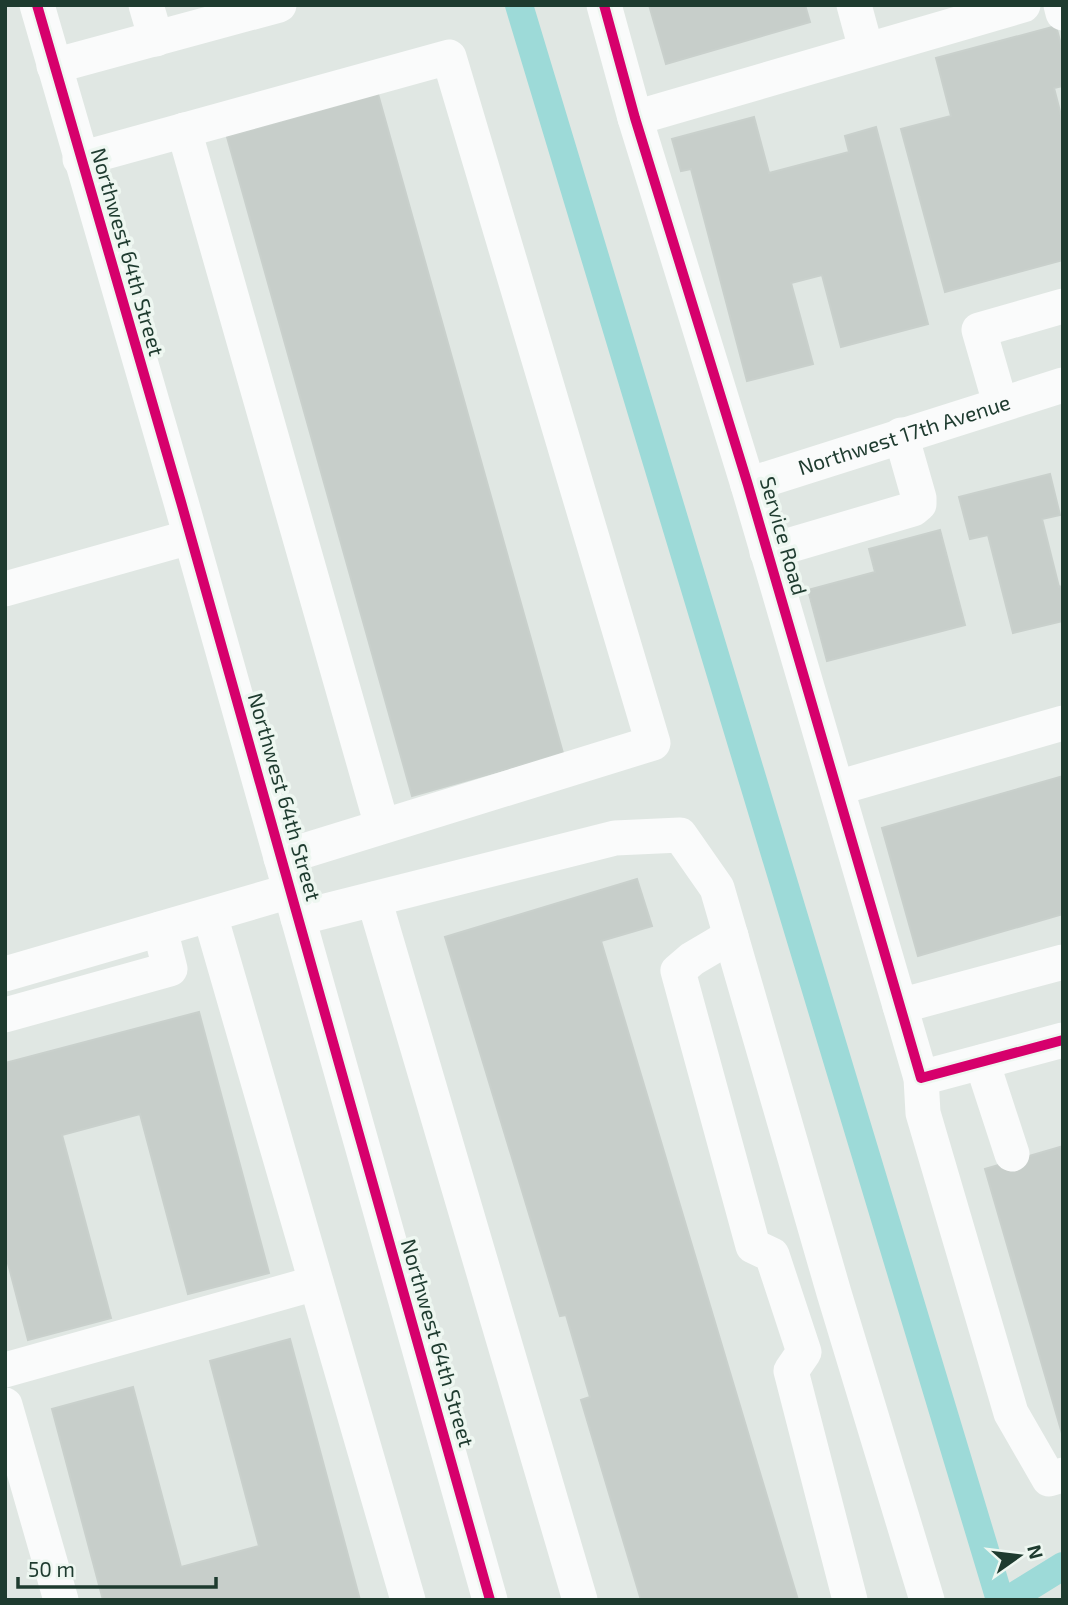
<svg xmlns="http://www.w3.org/2000/svg" width="1068" height="1605" font-family="'Exo 2',sans-serif">
  <style>
    .lines { fill: none; stroke-linecap: round; stroke-linejoin: round }
    .canal { stroke: #9ddad8; stroke-width: 28 }
    .building { fill: #c7ceca; stroke: #c9d0cc; stroke-width: 2 }
    .minor { stroke: #fafbfb; stroke-width: 35 }
    .cycleway-casing { stroke: #eef7f1; stroke-width: 15 }
    .cycleway { stroke: #d6006c; stroke-width: 10 }
    .labels { text-anchor: middle; stroke-width: 7; stroke-linejoin: round; paint-order: stroke }
    .street-label { font-size: 21px; fill: #1e3b2f; stroke: #eef7f1 }
  </style>
  <rect width="100%" height="100%" fill="#e0e7e3"/>
  <g class="lines">
    <g class="canal">
      <polyline points="519,5 1000,1600"/>
      <polyline points="1008,1600 1063,1566"/>
    </g>
  </g>
  <g class="building">
    <polygon points="649,5 805,5 810,22 666,64"/>
    <polygon points="1056,26 1063,52 1063,86 1054,88 1063,123 1063,260 945,292 901,129 951,116 936,58"/>
    <polygon points="378,94 563,753 412,796 227,137"/>
    <polygon points="754,117 769,173 849,152 845,136 876,127 928,324 841,347 822,275 791,283 813,364 747,381 691,169 681,171 672,139"/>
    <polygon points="1050,474 1060,515 1042,519 1059,587 1063,586 1063,621 1013,633 988,535 970,539 959,497"/>
    <polygon points="940,530 965,625 827,661 808,590 875,572 869,549"/>
    <polygon points="1063,776 1063,914 918,956 882,828"/>
    <polygon points="637,879 652,926 601,941 798,1600 641,1600 581,1400 590,1397 566,1315 560,1316 445,937"/>
    <polygon points="199,1012 269,1273 188,1294 140,1114 62,1135 111,1318 28,1340 5,1252 5,1063"/>
    <polygon points="1063,1146 1063,1437 985,1169"/>
    <polygon points="290,1339 360,1600 103,1600 52,1409 133,1387 181,1567 259,1546 210,1361"/>
  </g>
  <g class="lines">
    <g class="minor">
      <polyline points="37,5 181,502 490,1600"/>
      <polyline points="146,5 156,39"/>
      <polyline points="604,5 635,118 748,485 921,1078 923,1113 1011,1413 1049,1479 1063,1475"/>
      <polyline points="854,5 866,49"/>
      <polyline points="1061,5 1063,13"/>
      <polyline points="54,66 279,5"/>
      <polyline points="635,118 1023,5"/>
      <polyline points="184,130 382,826"/>
      <polyline points="80,159 449,57 653,743 281,858"/>
      <polyline points="1000,403 979,330 1063,306"/>
      <path id="s1" d="M748 485 1063 385"/>
      <polyline points="767,552 913,509 919,504 919,498 901,435"/>
      <polyline points="5,589 190,537"/>
      <polyline points="837,788 1063,723"/>
      <polyline points="374,899 580,1600"/>
      <polyline points="210,915 408,1600"/>
      <polyline points="298,918 615,838 680,835 717,888 834,1293 927,1600"/>
      <polyline points="731,936 692,959 678,971 753,1246 772,1255 804,1352 791,1371 850,1600"/>
      <polyline points="5,974 290,891"/>
      <polyline points="900,1006 1063,962"/>
      <polyline points="5,1015 170,969 160,929"/>
      <polyline points="982,1062 1012,1154"/>
      <polyline points="921,1078 1063,1040"/>
      <polyline points="5,1370 316,1283"/>
      <polyline points="5,1405 61,1600"/>
    </g>
    <defs>
      <g id="cycleway">
        <polyline points="37,5 181,502 490,1600"/>
        <polyline points="604,5 635,118 748,485 921,1078 1063,1040"/>
      </g>
    </defs>
    <use href="#cycleway" class="cycleway-casing"/>
    <use href="#cycleway" class="cycleway"/>
  </g>
  <g class="labels">
    <g class="street-label">
      <text transform="translate(127 252) rotate(74)" y="7">Northwest 64th Street</text>
      <text dy="7" stroke="none"><textPath href="#s1" startOffset="164">Northwest 17th Avenue</textPath></text>
      <text transform="translate(783 536) rotate(74)" y="7">Service Road</text>
      <text transform="translate(284 797) rotate(74)" y="7">Northwest 64th Street</text>
      <text transform="translate(437 1343) rotate(74)" y="7">Northwest 64th Street</text>
    </g>
  </g>
  <rect width="1068" height="1605" fill="none" stroke="#1e3b2f" stroke-width="14"/>
  <g transform="translate(1019 1556) rotate(76)" stroke="#eef7f1" stroke-width="5" paint-order="stroke">
  <path d="M0-5L12 26L0 18L-12 26Z" fill="#1e3b2f"/>
  <text y="-10" font-size="19" font-weight="bold" text-anchor="middle" fill="#1e3b2f">N</text>
  </g>
  <path d="M18 1577v10h198v-10" fill="none" stroke="#1e3b2f" stroke-width="3.5"/>
  <text x="28" y="1577" font-size="21" fill="#1e3b2f" stroke="#eef7f1" stroke-width="5" paint-order="stroke">50 m</text>
</svg>
